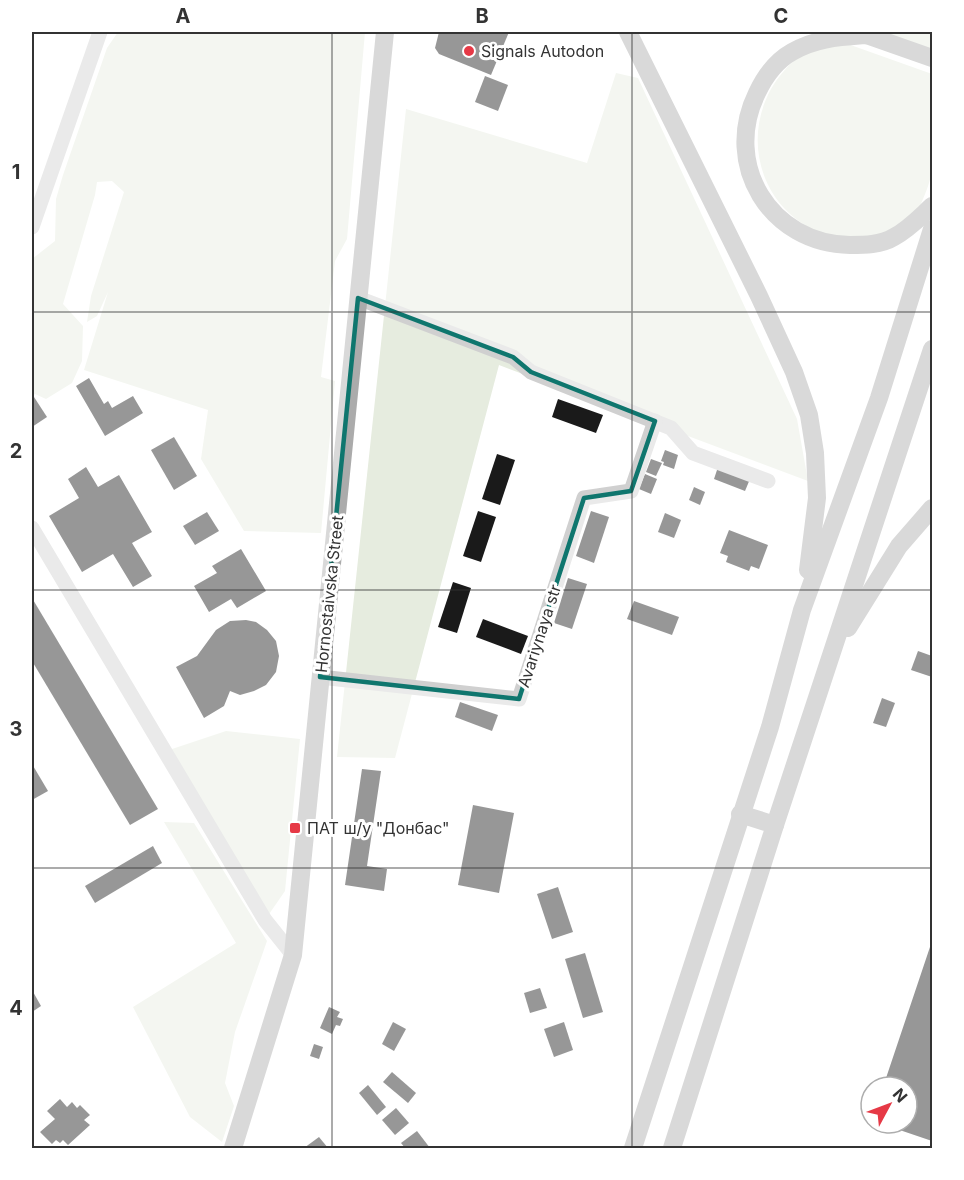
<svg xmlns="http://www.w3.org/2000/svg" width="964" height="1180" font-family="Inter,sans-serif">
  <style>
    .green { fill: #e6ecdf }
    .building { fill: #1a1a1a }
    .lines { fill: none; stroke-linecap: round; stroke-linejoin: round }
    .minor { stroke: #d0d0d0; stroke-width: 15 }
    .major { stroke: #ababab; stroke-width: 18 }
    .marked { fill: none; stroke: #0f766e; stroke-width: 4.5; stroke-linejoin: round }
    .grid { fill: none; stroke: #333; stroke-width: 1.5; stroke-opacity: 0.55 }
    .poi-dot { fill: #e63946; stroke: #fff; stroke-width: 2 }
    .labels { text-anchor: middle; stroke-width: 6; stroke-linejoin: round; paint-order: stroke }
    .poi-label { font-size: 16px; fill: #333; stroke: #fff; text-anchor: start }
    .street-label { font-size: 16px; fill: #333; stroke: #fff }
    .neatline { fill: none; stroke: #333; stroke-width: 2 }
    .grid-label { font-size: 20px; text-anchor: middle; font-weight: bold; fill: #333 }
  </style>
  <rect width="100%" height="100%" fill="#fff"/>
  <g class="green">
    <polygon points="118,32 365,32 347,239 335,261 321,377 335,381 321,533 244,531 201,459 208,410 84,370 108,292 97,316 87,322 91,296 124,192 112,181 97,182 95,195 63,304 83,326 82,361 72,383 46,399 35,394 32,396 32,259 55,241 56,199 63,175 107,48"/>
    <polygon points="873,32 927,32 932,34 932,53"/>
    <path d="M845 43 932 74C932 95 932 116 932 137 932 148 934 159 932 169 931 181 924 197 919 208 914 220 891 231 879 234 792 257 729 166 771 89 778 77 789 63 801 56 815 48 830 46 845 43Z"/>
    <polygon points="616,73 638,78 797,419 808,481 499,365 395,758 337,757 406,109 587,163"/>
    <polygon points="226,731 300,739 285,891 265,920 163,752"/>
    <polygon points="164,822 194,823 267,941 235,1032 225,1083 234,1106 222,1142 190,1117 133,1007 236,943"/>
  </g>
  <g class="building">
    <polygon points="439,32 509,32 491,75 439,54 435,48"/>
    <polygon points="485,76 508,85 498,111 475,102"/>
    <polygon points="89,378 104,404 108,401 112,408 133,396 143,413 105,436 76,386"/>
    <polygon points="34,397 47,417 32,427 32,399"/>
    <polygon points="558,399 603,415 596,433 552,417"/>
    <polygon points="174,437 197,476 174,490 151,450"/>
    <polygon points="665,450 678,455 674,469 663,465 664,462 661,461"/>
    <polygon points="497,454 515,460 500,505 482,499"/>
    <polygon points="651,459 662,463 656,476 646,472"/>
    <polygon points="86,467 98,487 119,475 152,532 132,543 152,576 133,587 113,554 82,572 49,516 79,498 68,479"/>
    <polygon points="718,467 750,479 745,491 714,479"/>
    <polygon points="645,474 657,479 651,494 639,489"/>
    <polygon points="694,487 705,492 700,505 689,500"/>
    <polygon points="478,511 496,517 481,562 463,556"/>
    <polygon points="591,511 609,517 594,563 576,556"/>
    <polygon points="207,512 219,531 195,545 183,526"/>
    <polygon points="665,513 681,520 674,538 658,532"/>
    <polygon points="729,530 768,545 759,569 751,566 749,571 726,562 728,556 720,553"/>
    <polygon points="241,549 266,591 237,608 231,599 209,612 194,586 217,573 212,566"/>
    <polygon points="568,578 587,584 572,629 554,623"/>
    <polygon points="453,582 471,588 457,633 438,627"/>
    <polygon points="32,598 158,809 130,825 32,661"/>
    <polygon points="634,601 679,617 672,635 627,619"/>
    <polygon points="483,619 528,636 521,654 476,637"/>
    <polygon points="246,620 256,622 267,630 276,641 279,656 276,672 266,685 254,691 240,695 230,691 224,706 204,718 176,667 197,656 216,630 230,621"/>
    <polygon points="918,651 932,656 932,677 911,670"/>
    <polygon points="882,698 895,703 886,727 873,723"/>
    <polygon points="460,702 498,715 492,731 455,717"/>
    <polygon points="32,764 48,791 32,800"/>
    <polygon points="362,769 381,771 367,866 387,869 384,891 345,885"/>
    <polygon points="473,805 514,813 499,893 458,885"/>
    <polygon points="153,846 162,863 95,903 85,886"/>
    <polygon points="558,887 573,932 552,939 537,894"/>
    <polygon points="932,941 932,1141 879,1123 907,1123 907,1087 883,1087"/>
    <polygon points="585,953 603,1012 583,1018 565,959"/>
    <polygon points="540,988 547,1008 530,1013 524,993"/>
    <polygon points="32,990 41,1006 32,1012"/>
    <polygon points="329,1007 340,1012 337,1017 343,1019 340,1026 336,1025 332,1034 320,1028"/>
    <polygon points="393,1022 406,1029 394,1051 382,1044"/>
    <polygon points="564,1022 573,1050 554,1057 544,1029"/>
    <polygon points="314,1044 323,1047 319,1059 310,1056"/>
    <polygon points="392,1072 416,1093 408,1103 383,1082"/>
    <polygon points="368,1085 386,1107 377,1115 359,1093"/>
    <polygon points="60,1099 67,1107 72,1102 77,1108 80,1105 90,1115 84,1120 90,1125 68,1145 63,1140 60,1143 56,1140 52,1144 40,1132 55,1119 47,1111"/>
    <polygon points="396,1108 409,1123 395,1135 382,1120"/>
    <polygon points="417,1131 430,1148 405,1148 401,1143"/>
    <polygon points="319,1137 328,1148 304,1148"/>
  </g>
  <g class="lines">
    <g class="minor">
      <polyline points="32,227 100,32"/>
      <polyline points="358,298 513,357 531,372 671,428 693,453 768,481"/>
      <polyline points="32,528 265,920 293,955"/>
      <polyline points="320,677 519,699 584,498 631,491 655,421"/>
    </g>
    <g class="major">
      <polyline points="628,32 759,296 794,372 809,415 815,453 817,498 808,570"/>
      <polyline points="858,32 932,58"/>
      <path d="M867 35C841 37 816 38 792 52 776 61 765 76 757 93 722 164 770 244 850 245 864 245 881 245 894 237 909 229 920 217 932 206"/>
      <polyline points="848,628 899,546 932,508"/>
      <polyline points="740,814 775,825"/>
      <polyline points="233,1148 293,955 385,32"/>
      <polyline points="633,1148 770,727 802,610 879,398 932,229"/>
      <polyline points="672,1148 775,825 932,349"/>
    </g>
  </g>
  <path d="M0 0H964V1180H0ZM358 298 513 357 531 372 655 421 631 491 584 498 519 699 320 677Z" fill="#fff" fill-opacity=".55" fill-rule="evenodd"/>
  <path class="marked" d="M358 298 513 357 531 372 655 421 631 491 584 498 519 699 320 677Z"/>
  <path class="grid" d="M332 32V1148M632 32V1148M32 312H932M32 590H932M32 868H932"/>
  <g class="poi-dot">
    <circle cx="469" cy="51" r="6"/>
    <rect x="289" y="822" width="12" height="12" rx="3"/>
  </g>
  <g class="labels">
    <g class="poi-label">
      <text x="481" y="57">Signals Autodon</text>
      <text x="307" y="834">ПАТ ш/у "Донбас"</text>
    </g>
    <g class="street-label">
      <text transform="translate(329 594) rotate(-84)" y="6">Hornostaivska Street</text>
      <text transform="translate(539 636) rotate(-72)" y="6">Avariynaya str</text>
    </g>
  </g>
  <rect width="964" height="1180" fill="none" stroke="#ffffff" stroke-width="66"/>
  <g transform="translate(889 1105) rotate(49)"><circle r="28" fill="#ffffff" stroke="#adadad" stroke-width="1.5"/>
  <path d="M0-4.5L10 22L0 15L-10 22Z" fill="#e63946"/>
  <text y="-9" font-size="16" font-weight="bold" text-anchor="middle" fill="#333333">N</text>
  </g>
  <rect x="33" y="33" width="898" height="1114" class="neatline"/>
  <g class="grid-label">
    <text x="183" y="23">A</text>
    <text x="482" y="23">B</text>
    <text x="781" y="23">C</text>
    <text x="16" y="179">1</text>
    <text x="16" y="458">2</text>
    <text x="16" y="736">3</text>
    <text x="16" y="1015">4</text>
  </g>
</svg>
